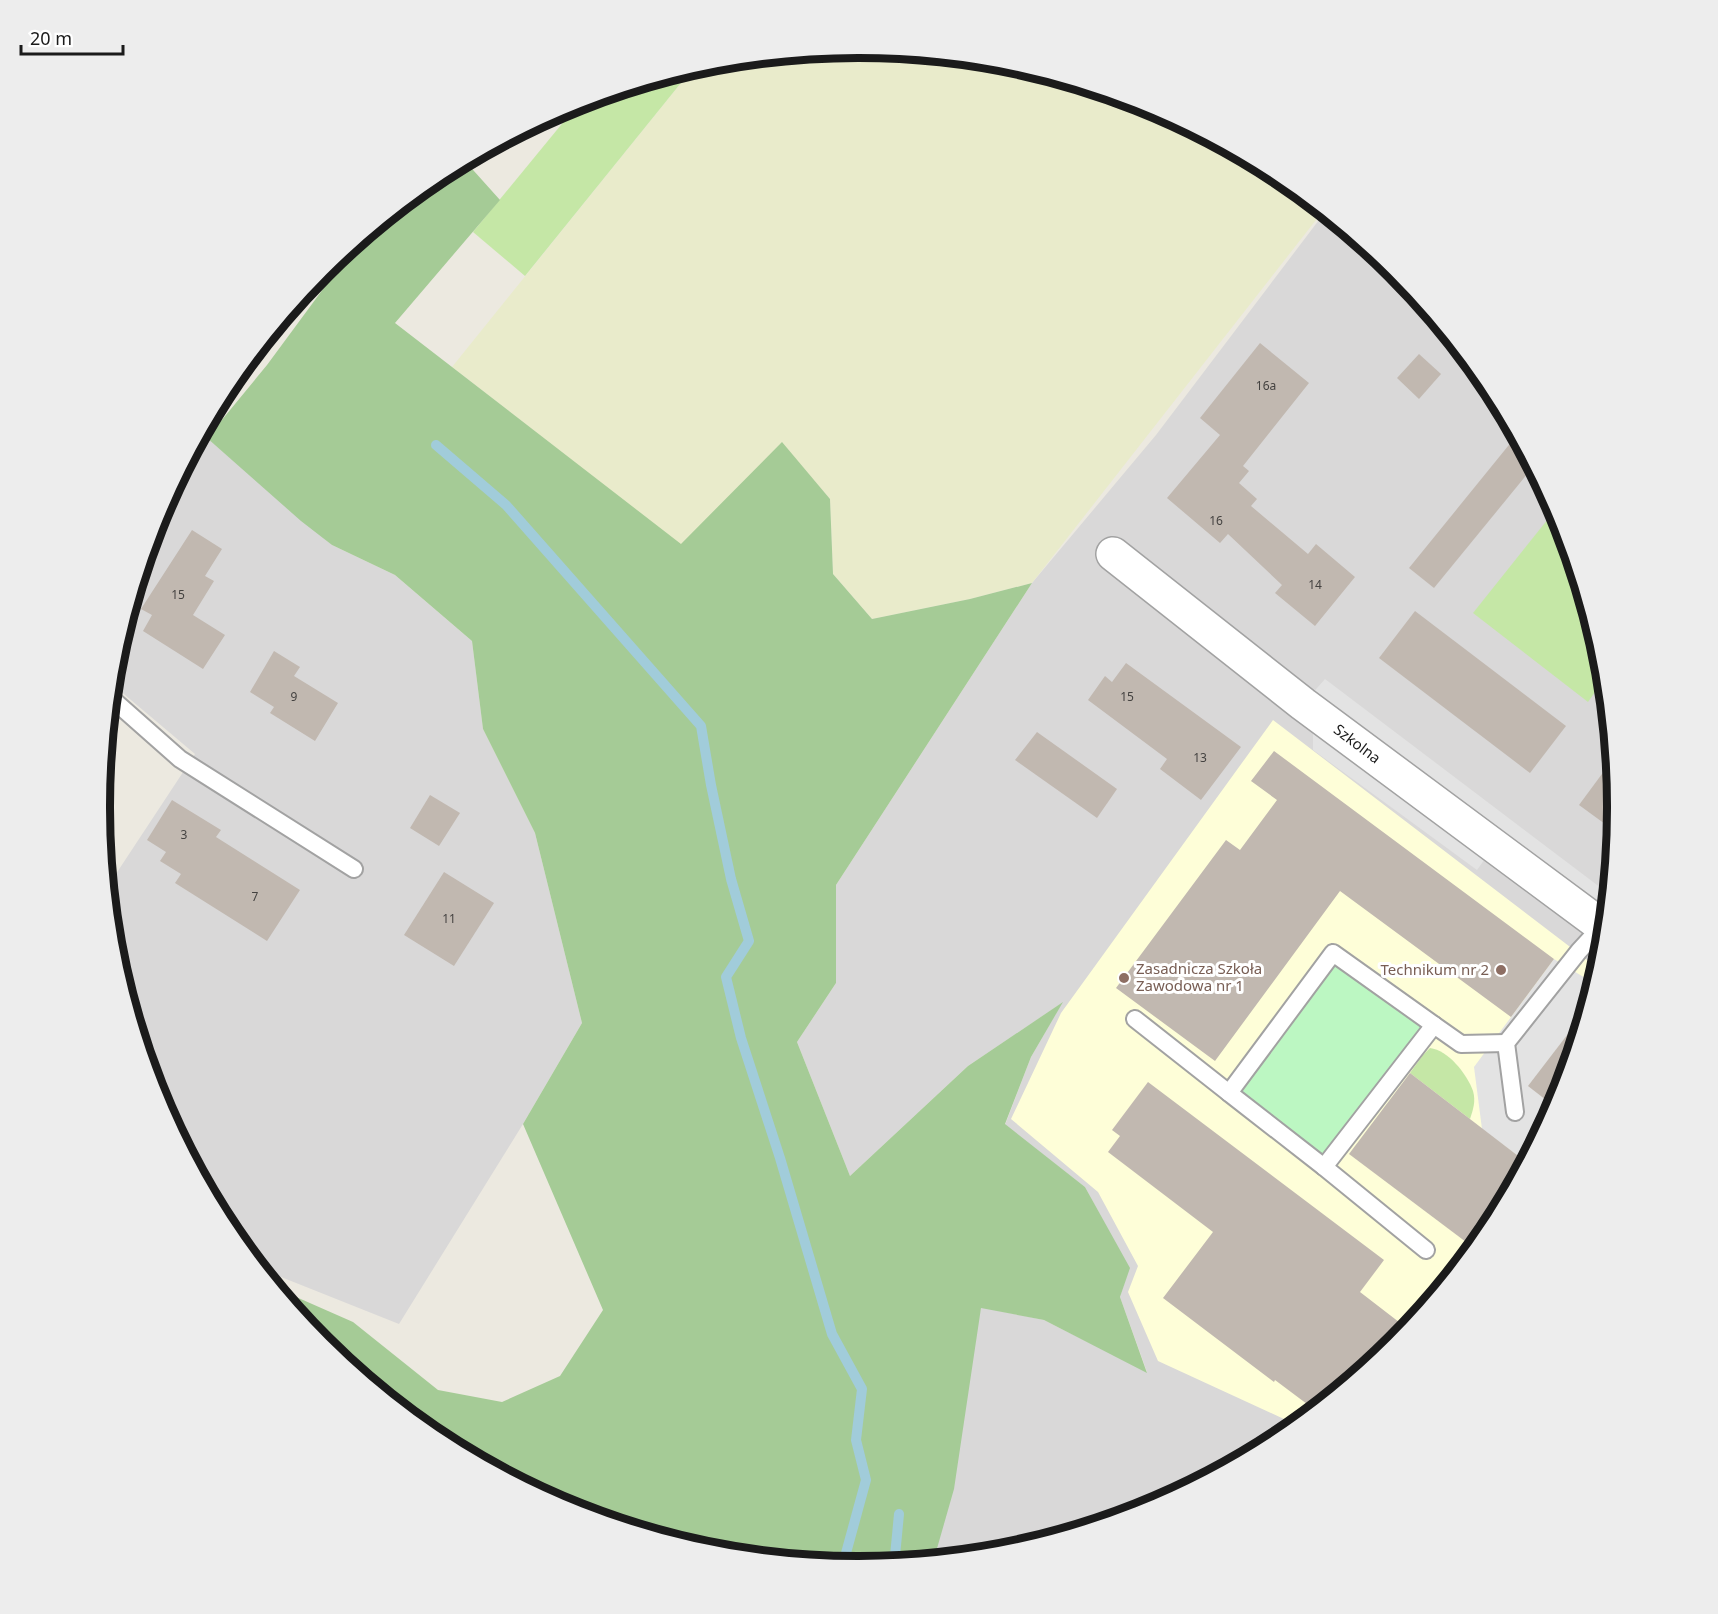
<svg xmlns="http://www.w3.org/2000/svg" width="1718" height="1614" font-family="'Noto Sans',sans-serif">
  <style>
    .residential { fill: #d9d8d8 }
    .education { fill: #fefed8 }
    .farmland { fill: #e9ebcb }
    .grass { fill: #c5e7a6 }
    .forest { fill: #a5cb96 }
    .park { fill: #bcf7c2 }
    .parking { fill: #e3e3e3 }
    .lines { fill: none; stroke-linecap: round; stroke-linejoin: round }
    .stream { stroke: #a1ccda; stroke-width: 10 }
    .building { fill: #c1b8b0 }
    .lane-casing { stroke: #a2a2a2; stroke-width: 20 }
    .street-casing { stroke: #a2a2a2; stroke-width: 36 }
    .lane { stroke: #fff; stroke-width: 16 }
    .street { stroke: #fff; stroke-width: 33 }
    .education-dot { fill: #8d6e63; stroke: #fff; stroke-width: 2 }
    .labels { text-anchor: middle; stroke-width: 6; stroke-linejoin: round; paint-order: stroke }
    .number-label { font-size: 12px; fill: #444240 }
    .street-label { font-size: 15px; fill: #1b1b1b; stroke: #fff }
    .education-label { font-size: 15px; fill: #785e54; stroke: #fff; text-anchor: start }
    .rim { fill: none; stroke: #1b1b1b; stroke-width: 8 }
  </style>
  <rect width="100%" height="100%" fill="#ece9e0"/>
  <g class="residential">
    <polygon points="1325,212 1396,271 1490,386 1560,517 1603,659 1618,807 1603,955 1560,1098 1395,1344 1280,1438 1149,1508 1007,1551 930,1559 981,1307 1044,1320 1147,1372 1120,1297 1129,1268 1085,1187 1005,1125 1031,1057 1062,1003 968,1066 850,1176 797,1042 836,983 836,885 1032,583 1156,435"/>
    <polygon points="207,438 332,545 395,575 472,641 483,729 535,833 582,1023 523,1124 399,1324 261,1269 228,1228 158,1097 115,955 108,886 195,754 112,684 115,659 158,516 182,470"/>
  </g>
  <polygon class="education" points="1273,720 1599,969 1560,1098 1490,1229 1395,1344 1297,1425 1158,1361 1128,1292 1138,1266 1098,1192 1011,1119 1061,1013"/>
  <polygon class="farmland" points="859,48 1007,63 1150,106 1281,176 1323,211 1032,583 970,599 872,619 833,574 830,499 782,443 681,545 452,367 693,68 711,63"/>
  <g class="grass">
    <polygon points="693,68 525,276 473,232 579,103"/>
    <polygon points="1556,509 1560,517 1603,659 1605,678 1588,702 1473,613"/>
    <path d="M1430 1048C1448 1050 1467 1074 1473 1091 1476 1101 1473 1110 1470 1119L1410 1073 1423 1055Z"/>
  </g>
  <polygon class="forest" points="465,161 500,200 395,323 681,544 782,442 830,499 833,574 872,619 970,599 1032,583 836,885 836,983 797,1042 850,1176 968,1066 1063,1002 1031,1057 1005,1124 1085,1187 1130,1268 1120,1297 1147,1373 1044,1320 981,1308 954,1489 934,1559 859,1566 711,1551 568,1508 437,1438 322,1343 278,1289 353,1322 438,1390 502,1402 560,1376 603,1310 523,1124 582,1023 535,833 483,729 472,641 395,575 332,545 301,521 207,438 267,365 343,262 366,234 438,176"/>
  <polygon class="park" points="1333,953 1434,1025 1324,1167 1229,1093"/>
  <g class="parking">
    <polygon points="1325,679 1609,894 1606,925 1487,856 1477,870 1313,750 1313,728 1303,704"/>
    <polygon points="1554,959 1595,984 1587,1009 1529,1086 1555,1107 1518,1156 1482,1129 1474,1067"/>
  </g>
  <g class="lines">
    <g class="stream">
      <polyline points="436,445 506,505 701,726 711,785 731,879 749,941 726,977 741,1038 780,1158 832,1334 862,1389 856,1440 866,1480 843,1564"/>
      <polyline points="896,1562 895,1556 899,1514"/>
      <polyline points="847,1565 895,1556"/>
    </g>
  </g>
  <g class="building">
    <polygon points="1260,343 1309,383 1243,466 1249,471 1239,483 1257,499 1251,506 1308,554 1316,544 1355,577 1315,626 1275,593 1282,585 1228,534 1220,543 1167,498 1220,435 1200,418"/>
    <polygon points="1419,354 1441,374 1419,399 1397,378"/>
    <polygon points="1517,435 1533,467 1434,588 1409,568"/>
    <polygon points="192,530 222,549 205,576 214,581 193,615 225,635 203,669 143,631 152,615 141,609"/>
    <polygon points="1415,611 1566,726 1530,773 1379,658"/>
    <polygon points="274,651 300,667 294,676 338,703 315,741 270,713 274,707 250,692"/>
    <polygon points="1126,663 1241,747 1201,800 1160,769 1167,759 1088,700 1105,676 1112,682"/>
    <polygon points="1037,732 1117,789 1097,818 1015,760"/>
    <polygon points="1274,751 1554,959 1511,1017 1340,891 1215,1061 1116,988 1226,840 1240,850 1277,800 1251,781"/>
    <polygon points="1613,759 1618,807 1616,832 1579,805"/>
    <polygon points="430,795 460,813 439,846 410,828"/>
    <polygon points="172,800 221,830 216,837 300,890 267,941 175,883 181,874 160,861 166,852 147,840"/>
    <polygon points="444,872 494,903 454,966 404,935"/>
    <polygon points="1587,1009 1560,1098 1555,1107 1528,1086"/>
    <polygon points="1410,1073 1526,1162 1490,1229 1474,1248 1349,1154"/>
    <polygon points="1148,1082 1384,1260 1360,1292 1408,1329 1395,1344 1315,1410 1275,1380 1274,1382 1163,1298 1213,1232 1108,1152 1120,1136 1112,1130"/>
  </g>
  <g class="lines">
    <defs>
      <g id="lane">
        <polyline points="111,698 180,759 354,869"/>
        <polyline points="1135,1019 1229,1093"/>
        <polyline points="1515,1112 1506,1043 1579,951 1602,926"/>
        <polyline points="1324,1167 1229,1093 1333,953 1434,1025"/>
        <polyline points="1426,1250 1324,1167 1434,1025 1461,1044 1506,1043"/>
      </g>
      <polyline id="street" points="1113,554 1303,704 1606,929"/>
    </defs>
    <use href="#lane" class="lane-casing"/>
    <use href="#street" class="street-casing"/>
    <use href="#lane" class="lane"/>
    <use href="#street" class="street"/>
  </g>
  <g class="education-dot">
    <circle cx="1501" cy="970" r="6"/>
    <circle cx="1124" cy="978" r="6"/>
  </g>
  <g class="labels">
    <g class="number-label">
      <text x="1266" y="390">16a</text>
      <text x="1216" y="525">16</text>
      <text x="1315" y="589">14</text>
      <text x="178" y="599">15</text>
      <text x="294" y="701">9</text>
      <text x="1127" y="701">15</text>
      <text x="1200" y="762">13</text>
      <text x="184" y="839">3</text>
      <text x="255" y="901">7</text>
      <text x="449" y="923">11</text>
    </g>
    <g class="street-label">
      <text transform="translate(1357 744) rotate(37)" y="5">Szkolna</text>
    </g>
    <g class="education-label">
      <text x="1136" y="974">Zasadnicza Szkoła<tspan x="1136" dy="17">Zawodowa nr 1</tspan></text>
      <text x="1489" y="975" text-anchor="end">Technikum nr 2</text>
    </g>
  </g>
  <path d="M0 0H1718V1614H0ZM858 58H859A748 748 0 0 1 1607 806V808A748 748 0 0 1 859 1556H858A748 748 0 0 1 110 808V806A748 748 0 0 1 858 58Z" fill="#ededed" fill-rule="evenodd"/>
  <path class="rim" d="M858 58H859A748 748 0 0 1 1607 806V808A748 748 0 0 1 859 1556H858A748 748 0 0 1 110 808V806A748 748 0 0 1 858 58Z"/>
  <path d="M21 45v9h102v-9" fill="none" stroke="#1b1b1b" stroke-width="3"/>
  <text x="30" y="45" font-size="18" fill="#1b1b1b" stroke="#ffffff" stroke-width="4.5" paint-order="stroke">20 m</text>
</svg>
